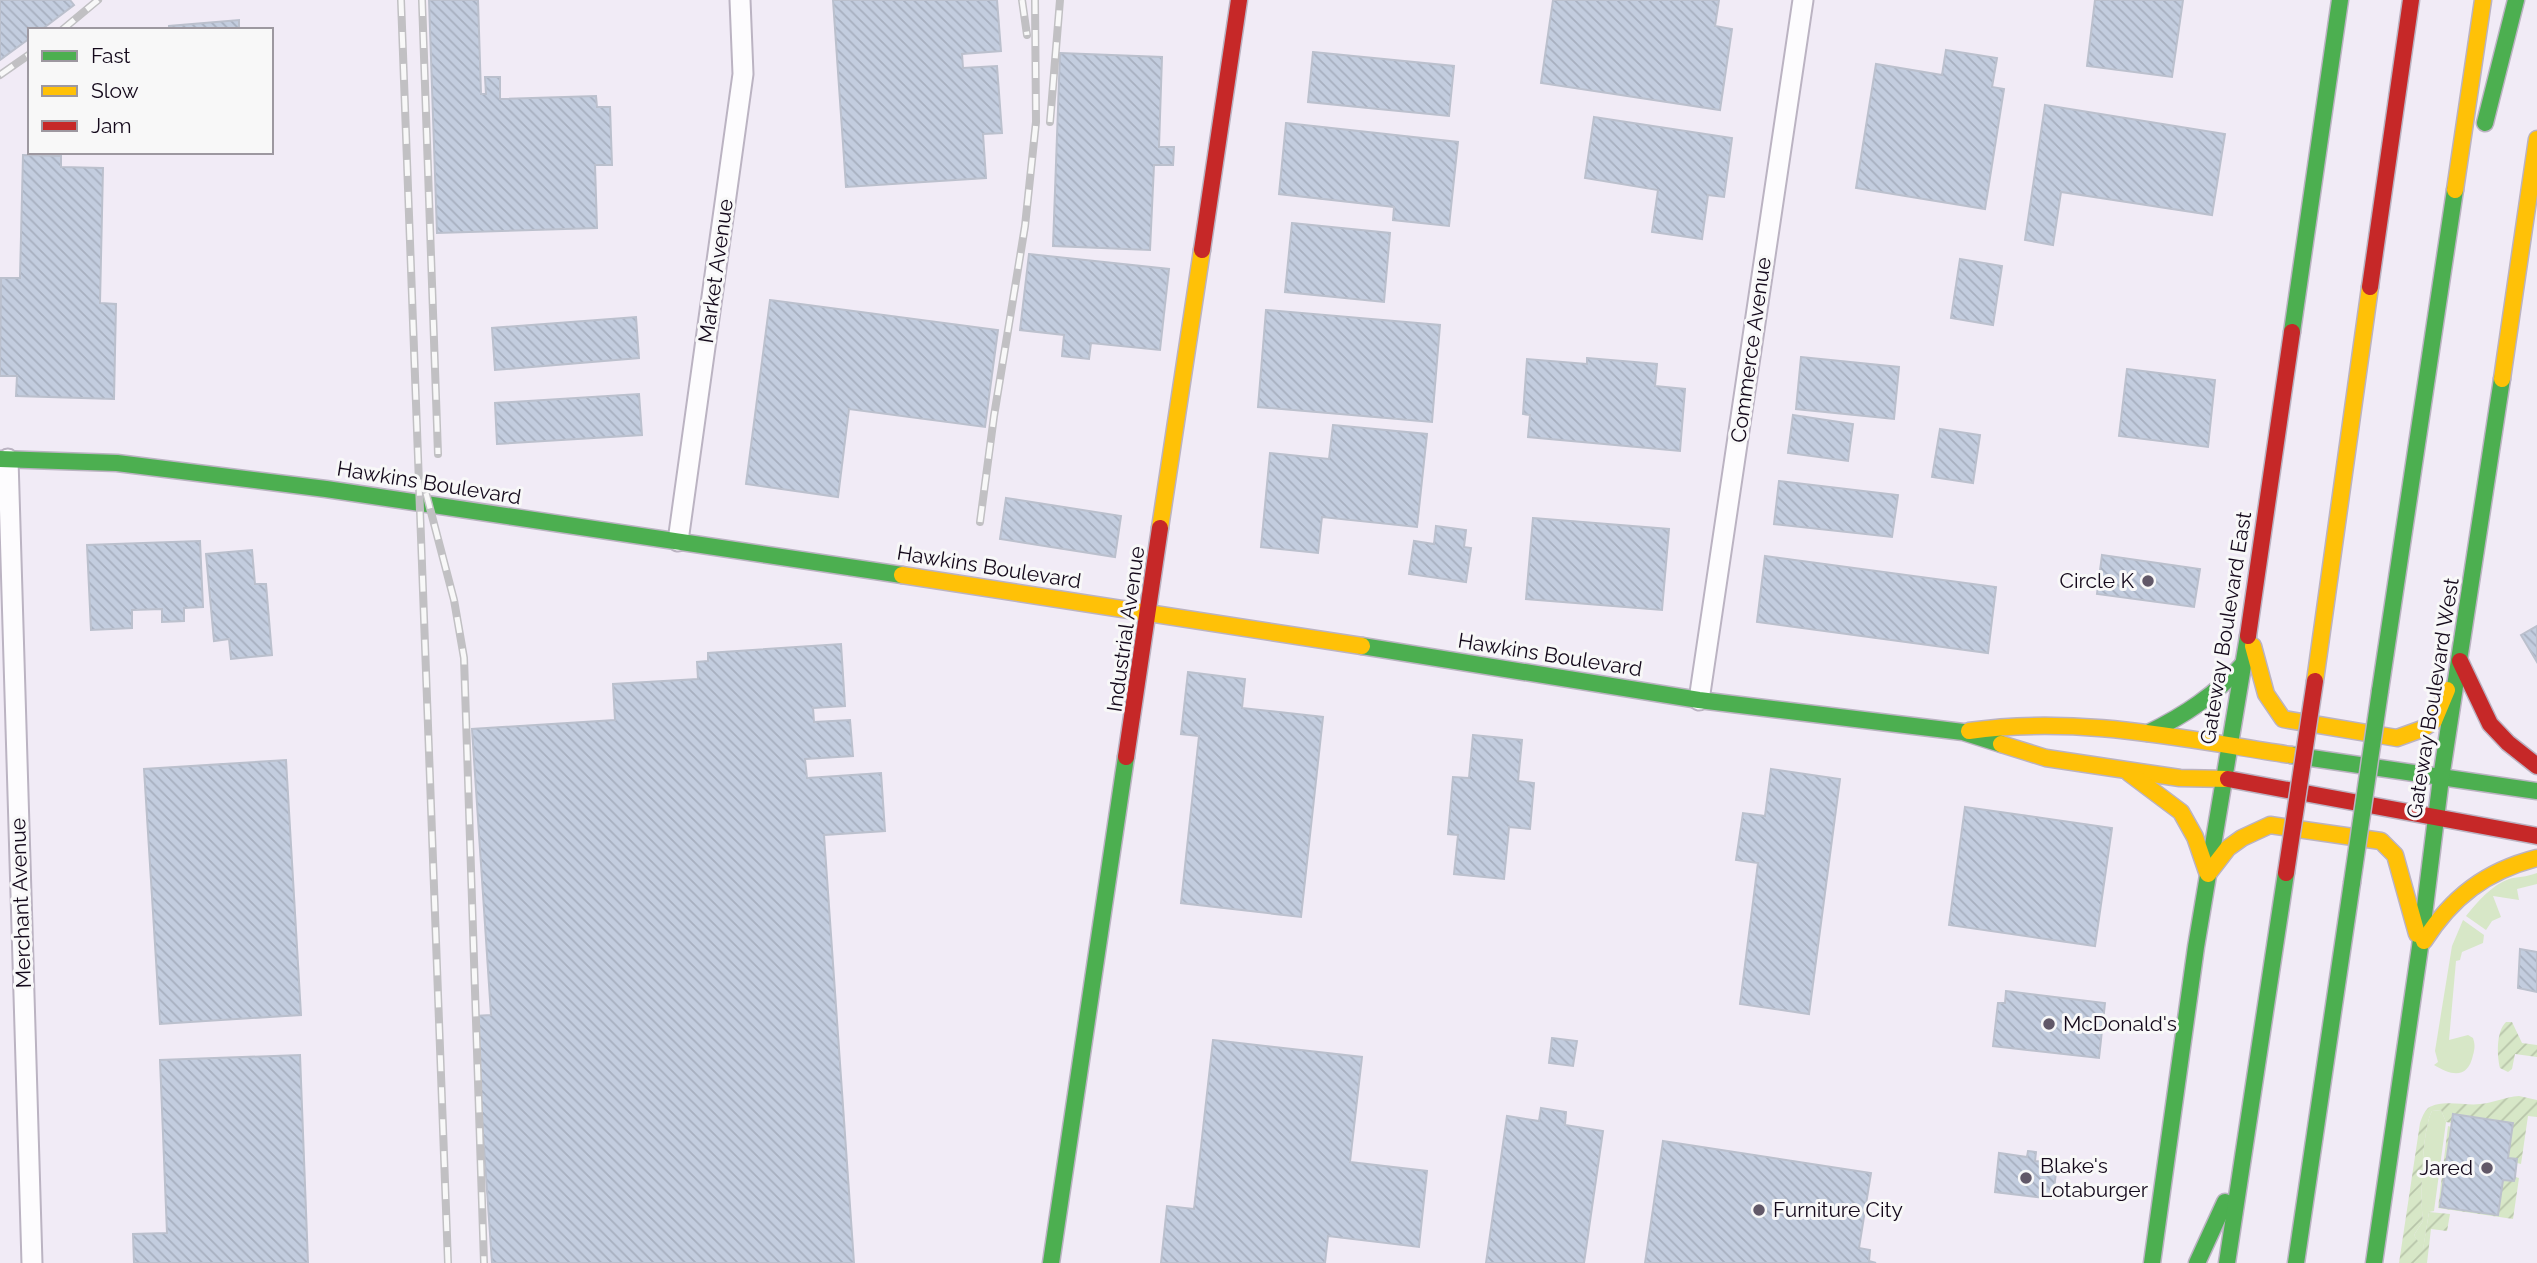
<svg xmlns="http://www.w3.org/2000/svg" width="2537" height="1263" font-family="Raleway,sans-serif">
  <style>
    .grass { fill: #d7e7c7 }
    .garden { fill: url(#garden-furrows) }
    .building { fill: url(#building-back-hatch); stroke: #bbc0cd; stroke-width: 2 }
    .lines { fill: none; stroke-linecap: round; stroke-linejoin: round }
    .street-casing { stroke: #bbb3c2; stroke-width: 23 }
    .fast-casing { stroke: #bbb3c2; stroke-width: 19 }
    .slow-casing { stroke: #bbb3c2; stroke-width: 19 }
    .jam-casing { stroke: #bbb3c2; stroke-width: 19 }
    .street { stroke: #fdfcfe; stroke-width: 19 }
    .fast { stroke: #4caf50; stroke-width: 16 }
    .slow { stroke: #ffc107; stroke-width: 16 }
    .jam { stroke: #c62828; stroke-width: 16 }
    .rail-casing { stroke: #c1c0c3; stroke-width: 8 }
    .rail { stroke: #f8f8f8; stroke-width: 5; stroke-dasharray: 16; stroke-linecap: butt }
    .fast-bridge-casing { stroke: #bbb3c2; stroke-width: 19; stroke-linecap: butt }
    .jam-bridge-casing { stroke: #bbb3c2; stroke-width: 19; stroke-linecap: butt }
    .fast-bridge { stroke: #4caf50; stroke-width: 16 }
    .jam-bridge { stroke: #c62828; stroke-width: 16 }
    .poi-dot { fill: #615868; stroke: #f8f8f8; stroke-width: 2.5 }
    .labels { text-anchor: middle; stroke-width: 6; stroke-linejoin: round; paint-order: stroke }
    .street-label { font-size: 21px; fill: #14091b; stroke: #f8f8f8 }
    .poi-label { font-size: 21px; fill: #14091b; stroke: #f8f8f8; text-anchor: start }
  </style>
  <defs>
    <pattern id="garden-furrows" width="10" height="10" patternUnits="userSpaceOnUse" patternTransform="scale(1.75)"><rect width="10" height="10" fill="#d7e7c7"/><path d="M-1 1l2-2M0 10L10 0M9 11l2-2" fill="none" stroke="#b8c5aa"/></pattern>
    <pattern id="building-back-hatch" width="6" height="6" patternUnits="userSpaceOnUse" patternTransform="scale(1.75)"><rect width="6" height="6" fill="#c3cddf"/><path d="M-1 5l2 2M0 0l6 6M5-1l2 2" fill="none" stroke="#a7afbf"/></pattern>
  </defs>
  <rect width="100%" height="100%" fill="#f1ebf6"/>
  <g class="grass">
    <path d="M2537 873V884L2517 889 2519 900 2493 896 2501 917 2492 921 2486 930 2466 916C2477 902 2492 885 2509 879 2516 877 2527 877 2537 873Z"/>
    <path d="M2463 920 2484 935 2483 943 2462 952 2460 960 2456 961 2449 1040 2468 1035 2473 1038C2475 1044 2475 1048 2473 1055 2468 1079 2452 1076 2434 1065L2438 1062 2435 1051 2452 946Z"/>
    <path d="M2441 1110 2446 1122 2434 1211 2429 1212 2423 1250 2414 1235 2423 1221C2420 1200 2422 1128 2432 1111Z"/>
  </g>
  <g class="garden">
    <path d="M2506 1022H2512L2522 1043 2537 1045V1057L2515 1054 2512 1069 2508 1072 2500 1068C2497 1055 2496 1032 2506 1022Z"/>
    <path d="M2519 1096 2537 1100V1117L2528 1116 2521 1164 2517 1163V1159L2508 1158 2512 1123 2454 1114 2452 1123 2446 1122 2441 1110 2432 1111C2422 1128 2420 1200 2423 1221L2414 1235 2423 1249 2429 1212 2450 1214 2447 1231 2431 1229 2427 1263H2399L2420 1123C2422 1117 2424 1112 2428 1108 2442 1099 2465 1106 2480 1104 2493 1103 2505 1097 2519 1096Z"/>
    <polygon points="2448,1126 2451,1127 2441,1207 2498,1215 2503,1180 2514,1181 2515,1177 2519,1178 2513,1219 2438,1208"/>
  </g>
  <g class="building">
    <polygon points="0,0 70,0 74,5 41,30 30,30 30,38 0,60"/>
    <polygon points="429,0 478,0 481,94 486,94 485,77 500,77 500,99 596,96 597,107 610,107 612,165 595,165 597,228 437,233"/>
    <polygon points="833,0 997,0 1001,51 962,54 963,68 997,66 1002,133 983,134 986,178 846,187"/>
    <polygon points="1553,0 1719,0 1715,26 1732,29 1720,110 1541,83"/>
    <polygon points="2095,0 2183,0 2172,77 2087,66"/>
    <polygon points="239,20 239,30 169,30 169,26"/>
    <polygon points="1946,50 1997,58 1992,87 2004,89 1985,209 1856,188 1876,64 1942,75"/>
    <polygon points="1313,52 1454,66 1449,116 1308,102"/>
    <polygon points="1060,53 1162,57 1159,147 1174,147 1173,165 1154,165 1150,250 1053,246"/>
    <polygon points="2045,105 2225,134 2212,215 2061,192 2053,245 2025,240"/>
    <polygon points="1594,117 1732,138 1724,197 1708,195 1702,239 1652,232 1658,190 1585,178"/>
    <polygon points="1286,123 1458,142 1449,226 1393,220 1394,207 1279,194"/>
    <polygon points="23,155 61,156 61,167 103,168 100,303 116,304 114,399 16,396 17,376 0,376 1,278 20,278"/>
    <polygon points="1292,223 1390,233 1384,302 1285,292"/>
    <polygon points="1029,254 1169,269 1160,350 1091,343 1089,359 1062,356 1064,335 1020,330"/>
    <polygon points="1960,259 2002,266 1993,325 1951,318"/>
    <polygon points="770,300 998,330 985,427 849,409 838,497 746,484"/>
    <polygon points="1266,310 1440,325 1432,422 1258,407"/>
    <polygon points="636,317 639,358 495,370 492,328"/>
    <polygon points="1801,357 1899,367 1894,419 1796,409"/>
    <polygon points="1587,358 1657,364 1655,386 1685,389 1680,451 1528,437 1530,415 1523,414 1527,359 1587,364"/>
    <polygon points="2127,369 2215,380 2208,447 2119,436"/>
    <polygon points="639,394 642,435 497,444 495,403"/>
    <polygon points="1793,415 1853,424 1848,461 1788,453"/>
    <polygon points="1333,425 1427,434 1417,527 1322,517 1318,553 1261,547 1270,453 1329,459"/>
    <polygon points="1940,429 1980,435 1973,483 1932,477"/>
    <polygon points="1779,481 1898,495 1892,537 1774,524"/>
    <polygon points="1006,498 1121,516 1115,557 1000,539"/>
    <polygon points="1533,518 1669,529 1662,610 1526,599"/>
    <polygon points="1436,526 1466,530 1464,547 1471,548 1466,582 1409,574 1414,541 1434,544"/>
    <polygon points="200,541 203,607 184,608 184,621 162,622 162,609 132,610 132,628 91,630 87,545"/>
    <polygon points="252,550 255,584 266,584 272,655 231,659 229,639 214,641 206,554"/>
    <polygon points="2102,555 2200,569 2194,607 2097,594"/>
    <polygon points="1765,556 1996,587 1988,653 1757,622"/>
    <polygon points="2537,626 2537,662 2521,635"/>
    <polygon points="841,644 845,706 813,708 814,722 850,720 853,756 805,759 807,778 881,773 885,831 824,835 854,1263 492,1263 475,1016 491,1015 472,729 615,720 613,684 698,679 697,662 708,661 708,653"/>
    <polygon points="1188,672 1245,679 1242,708 1323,717 1301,917 1181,903 1199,736 1181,734"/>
    <polygon points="1473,735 1522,740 1518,781 1534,783 1530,829 1509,827 1504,879 1454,874 1458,835 1448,834 1453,777 1469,778"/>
    <polygon points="286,760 301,1015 160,1024 144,769"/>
    <polygon points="1771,769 1840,779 1809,1014 1740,1004 1758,863 1736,860 1743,813 1765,816"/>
    <polygon points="1965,807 2112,828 2095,946 1949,925"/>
    <polygon points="2520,949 2537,952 2537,992 2518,988"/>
    <polygon points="2006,991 2105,1003 2099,1058 1993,1046 1998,1003 2005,1003"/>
    <polygon points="1552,1038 1577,1041 1573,1066 1549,1063"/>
    <polygon points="1213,1040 1362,1057 1350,1162 1427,1171 1419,1247 1328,1236 1325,1263 1161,1263 1167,1206 1194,1209"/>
    <polygon points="300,1055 308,1263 134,1263 133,1234 167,1233 160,1060"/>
    <polygon points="1541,1108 1566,1112 1565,1125 1603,1131 1584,1263 1486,1263 1507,1116 1539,1121"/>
    <polygon points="2453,1114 2513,1123 2508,1158 2517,1159 2515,1177 2514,1181 2503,1180 2498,1215 2440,1207"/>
    <polygon points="1663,1141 1871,1173 1859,1248 1870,1250 1869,1261 1876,1263 1645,1263"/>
    <polygon points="2028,1151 2036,1152 2035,1161 2057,1163 2053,1199 1995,1192 1999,1153 2027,1157"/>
  </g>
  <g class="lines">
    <defs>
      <g id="street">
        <polyline points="8,459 32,1263"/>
        <polyline points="678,541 743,74 740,0"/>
        <polyline points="1699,700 1803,0"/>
      </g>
      <g id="fast">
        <polyline points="2485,123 2516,0"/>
        <polyline points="2292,332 2340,0"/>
        <polyline points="0,459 117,463 326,489 902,575"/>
        <polyline points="1362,646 1699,700 1963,732 2001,744"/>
        <polyline points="2380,691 2455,190"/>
        <path d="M2148 733C2185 715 2215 695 2243 664"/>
        <polyline points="2291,755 2537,791"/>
        <polyline points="1051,1263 1126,757"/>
        <polyline points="2152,1263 2196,947 2248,636"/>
        <polyline points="2197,1263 2225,1202"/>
        <polyline points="2227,1263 2286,873"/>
        <polyline points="2296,1263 2352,883"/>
        <polyline points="2374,1263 2420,947 2441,778 2502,379"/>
      </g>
      <g id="slow">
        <polyline points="2455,190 2483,0"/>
        <polyline points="2502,379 2537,139"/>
        <polyline points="1160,528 1202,250"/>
        <polyline points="902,575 1362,646"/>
        <polyline points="2253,646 2266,694 2283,719 2397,738 2422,729 2434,721 2447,690"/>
        <polyline points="2315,681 2370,287"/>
        <path d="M1969 731C2078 715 2183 739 2291 755"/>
        <polyline points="2001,744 2046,758 2180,778 2228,779"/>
        <polyline points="2129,773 2181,812 2195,837 2207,872"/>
        <polyline points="2208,874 2228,848 2242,838 2270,825 2381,841 2395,855 2417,934"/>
        <path d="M2424 941C2452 897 2486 871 2537 858"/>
      </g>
      <g id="jam">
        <polyline points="1202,250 1239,0"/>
        <polyline points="2370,287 2411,0"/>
        <polyline points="2248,636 2292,332"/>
        <polyline points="2460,661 2490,724 2508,743 2537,766"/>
        <polyline points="1126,757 1160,528"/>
        <polyline points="2228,779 2537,836"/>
      </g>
    </defs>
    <use href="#street" class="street-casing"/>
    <use href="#fast" class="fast-casing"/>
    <use href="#slow" class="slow-casing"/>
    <use href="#jam" class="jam-casing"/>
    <use href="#street" class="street"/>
    <use href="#fast" class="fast"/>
    <use href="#slow" class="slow"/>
    <use href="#jam" class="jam"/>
    <defs>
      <g id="rail">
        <polyline points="401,0 448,1263"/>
        <polyline points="422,0 438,454"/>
        <polyline points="1022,0 1027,35"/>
        <polyline points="62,30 98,0"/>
        <polyline points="0,75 30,54"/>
        <polyline points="1050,122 1060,0"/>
        <polyline points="426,493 454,600 464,658 484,1263"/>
        <polyline points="980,522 994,416 1025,226 1036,122 1035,0"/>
      </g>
    </defs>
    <use href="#rail" class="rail-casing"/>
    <use href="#rail" class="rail"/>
    <defs>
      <polyline id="fast-bridge" points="2352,883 2380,691"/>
      <polyline id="jam-bridge" points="2286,873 2315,681"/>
    </defs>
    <use href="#fast-bridge" class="fast-bridge-casing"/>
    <use href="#jam-bridge" class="jam-bridge-casing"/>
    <use href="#fast-bridge" class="fast-bridge"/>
    <use href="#jam-bridge" class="jam-bridge"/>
  </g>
  <g class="poi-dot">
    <circle cx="2148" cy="581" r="7"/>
    <circle cx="2049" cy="1024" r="7"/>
    <circle cx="2487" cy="1168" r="7"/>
    <circle cx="2026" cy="1178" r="7"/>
    <circle cx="1759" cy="1210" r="7"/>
  </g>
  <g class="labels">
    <g class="street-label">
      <text transform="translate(716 271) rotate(-82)" y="7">Market Avenue</text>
      <text transform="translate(1751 350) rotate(-82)" y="7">Commerce Avenue</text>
      <text transform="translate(429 483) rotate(9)" y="7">Hawkins Boulevard</text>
      <text transform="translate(989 567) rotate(9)" y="7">Hawkins Boulevard</text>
      <text transform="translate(2226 628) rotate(-81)" y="7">Gateway Boulevard East</text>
      <text transform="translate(1126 629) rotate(-82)" y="7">Industrial Avenue</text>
      <text transform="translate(1550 655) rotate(9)" y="7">Hawkins Boulevard</text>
      <text transform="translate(2433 698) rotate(-81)" y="7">Gateway Boulevard West</text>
      <text transform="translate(21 903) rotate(-92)" y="7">Merchant Avenue</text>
    </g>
    <g class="poi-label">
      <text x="2134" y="588" text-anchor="end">Circle K</text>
      <text x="2063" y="1031">McDonald's</text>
      <text x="2040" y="1173">Blake's<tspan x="2040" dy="24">Lotaburger</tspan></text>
      <text x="2473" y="1175" text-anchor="end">Jared</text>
      <text x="1773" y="1217">Furniture City</text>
    </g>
  </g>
  <rect x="28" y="28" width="245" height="126" fill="#f8f8f8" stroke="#9d98a0" stroke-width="2"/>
  <rect x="42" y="51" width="35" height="10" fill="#4caf50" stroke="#9d98a0" stroke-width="2"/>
  <text x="91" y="63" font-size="21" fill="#14091b">Fast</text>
  <rect x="42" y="86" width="35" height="10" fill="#ffc107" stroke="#9d98a0" stroke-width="2"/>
  <text x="91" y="98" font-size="21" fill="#14091b">Slow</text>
  <rect x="42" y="121" width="35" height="10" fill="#c62828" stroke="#9d98a0" stroke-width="2"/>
  <text x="91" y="133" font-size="21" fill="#14091b">Jam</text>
</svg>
